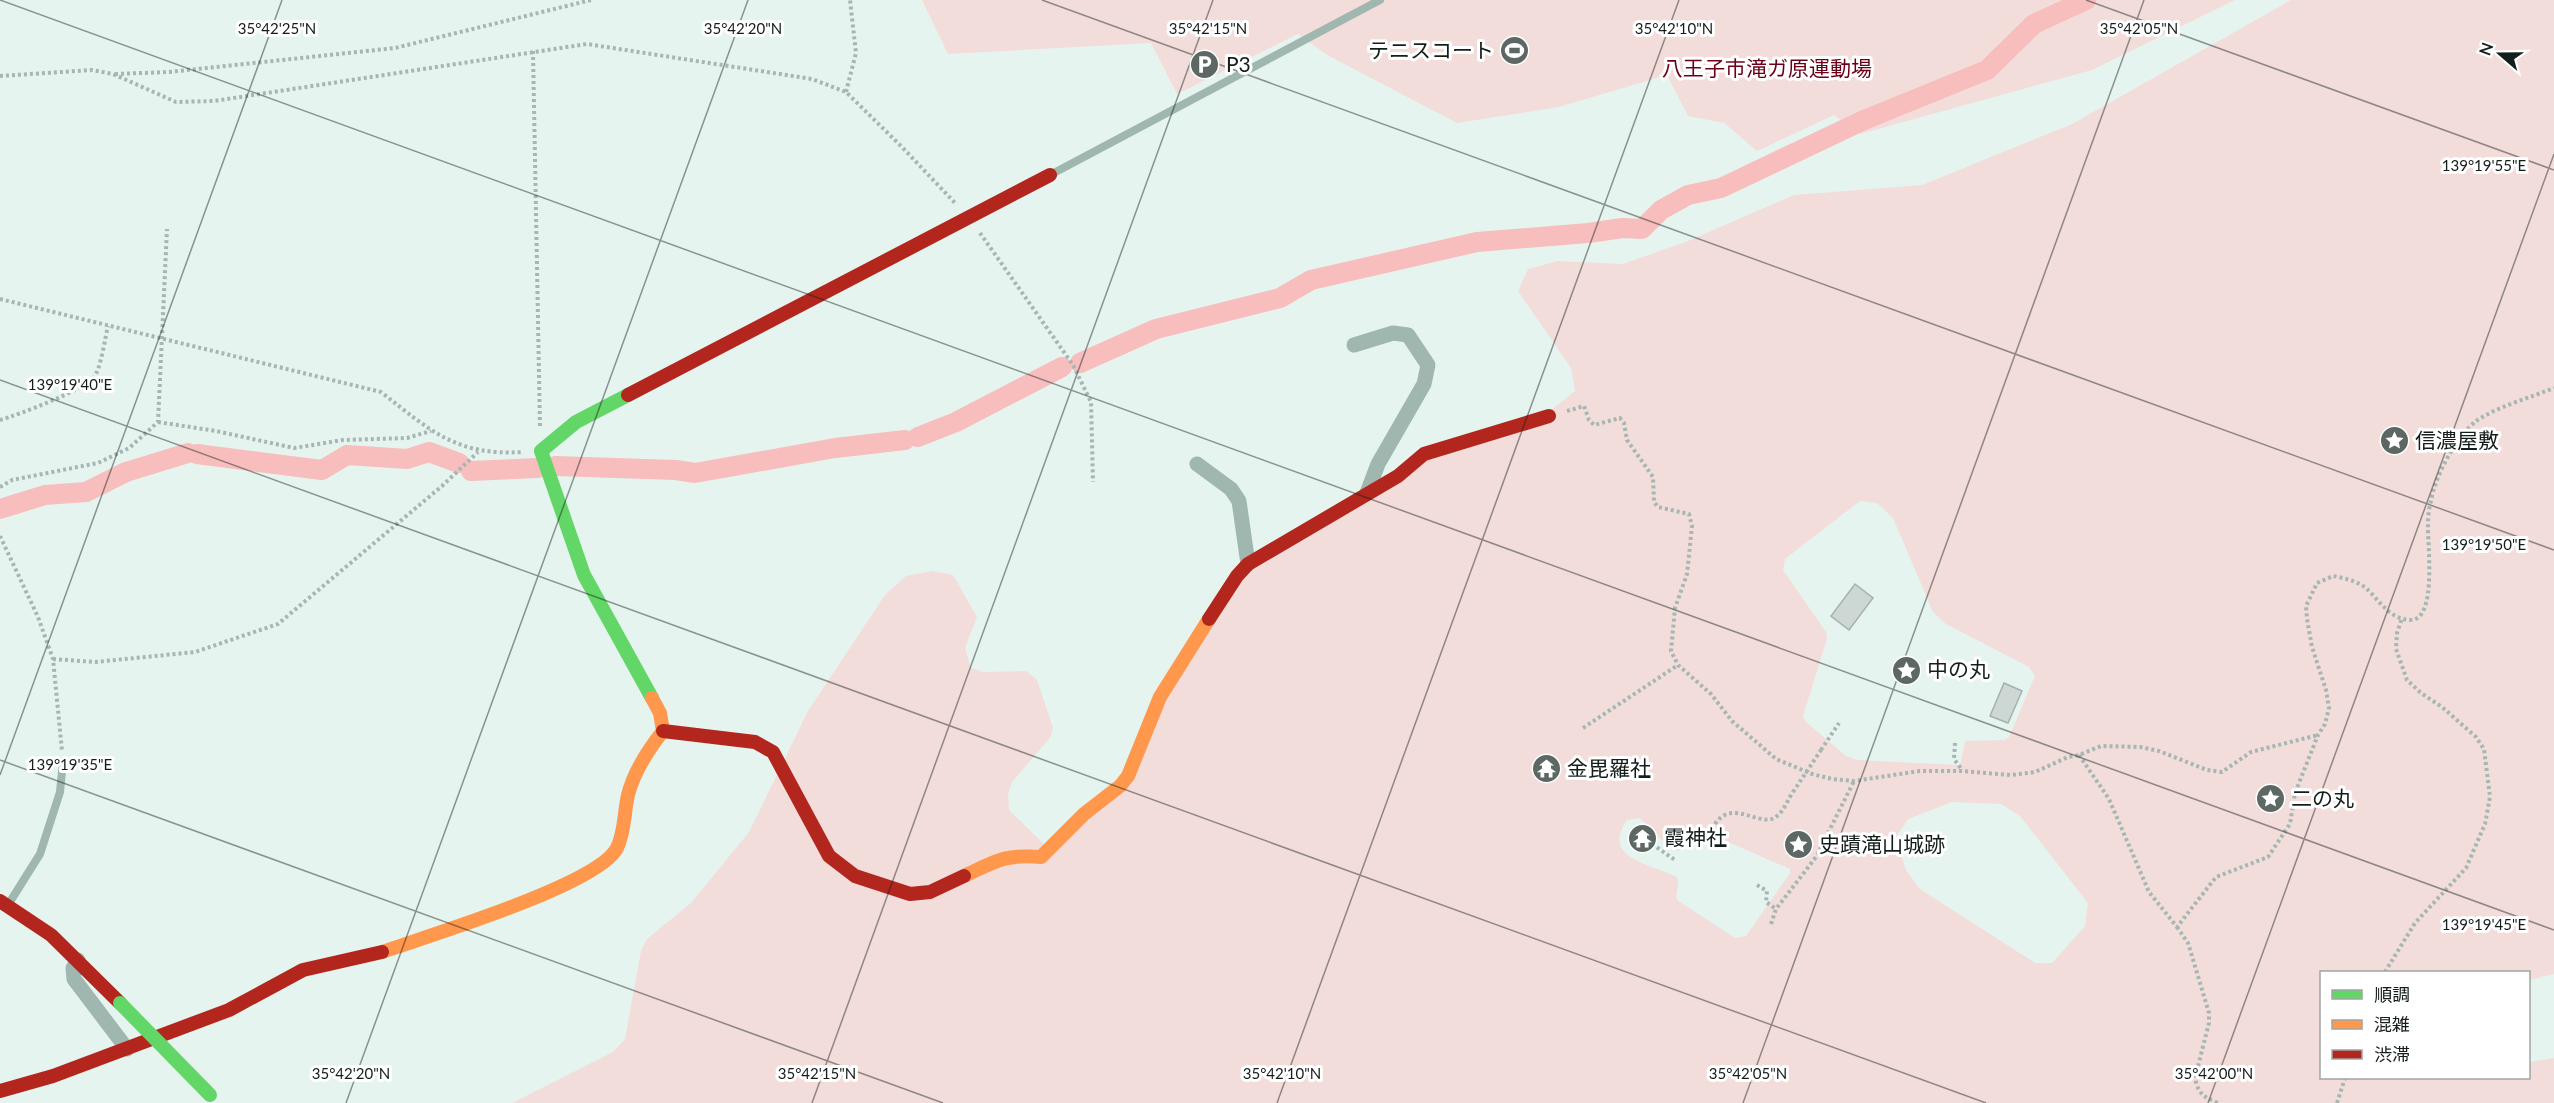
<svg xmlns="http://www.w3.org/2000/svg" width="2554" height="1103" font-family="Lato,'Noto Sans JP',sans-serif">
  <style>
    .green { fill: #f3dddb; fill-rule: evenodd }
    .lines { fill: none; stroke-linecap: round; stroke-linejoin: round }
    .canal { stroke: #f7bebd; stroke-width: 20 }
    .building { fill: #cdd8d5; stroke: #a6b1ae; stroke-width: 1.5 }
    .path { stroke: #a6b6b2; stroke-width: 4; stroke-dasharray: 3 3; stroke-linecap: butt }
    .lane { stroke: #a0b7b0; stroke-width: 8 }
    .street { stroke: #a0b7b0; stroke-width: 15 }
    .fast { stroke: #63d668; stroke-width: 14 }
    .slow { stroke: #ff974d; stroke-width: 14 }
    .jam { stroke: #b3261e; stroke-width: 14 }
    .path-bridge { stroke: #a6b6b2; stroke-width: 4; stroke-dasharray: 3 3; stroke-linecap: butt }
    .fast-bridge { stroke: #63d668; stroke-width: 14 }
    .ticks { fill: none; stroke: #131d1a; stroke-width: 1.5; stroke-opacity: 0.45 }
    .labels { text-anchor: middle; stroke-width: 6; stroke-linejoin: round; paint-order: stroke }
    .poi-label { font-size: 21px; fill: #131d1a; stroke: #fff; text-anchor: start }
    .park-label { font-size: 21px; fill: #6a0017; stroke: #fff }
    .ticks-label { font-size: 15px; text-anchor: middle; fill: #131d1a; stroke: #fff; stroke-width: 6; stroke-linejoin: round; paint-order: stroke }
  </style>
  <rect width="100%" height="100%" fill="#e6f4f0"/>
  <g class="green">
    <polygon points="922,0 2235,0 2092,70 1860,134 1834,115 1757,151 1724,123 1688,116 1667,75 1559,107 1457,123 1327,55 1298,34 1177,94 1151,43 948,54"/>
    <path d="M2291 0H2554V974L2529 980 2528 972H2322V1078H2528L2529 1062 2554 1058V1103H512L613 1052 625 1039 641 951 647 939 691 903 749 832 808 711 885 595 906 576 933 571 953 575 977 617 965 648 971 668 983 672 1026 671 1037 680 1053 728 1050 738 1012 782 1008 794 1009 810 1049 849 1128 785 1164 703 1245 574 1427 460 1552 409 1575 391 1571 368 1518 291 1528 269 1558 261 1623 264 1688 241 1794 195 1922 185 2072 124ZM1860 501 1877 503 1893 518 1933 612 1946 624 2029 667 2035 676 2009 737 2005 740 1965 741 1961 762 1959 765 1857 760 1846 756 1806 722 1803 716 1827 639 1826 632 1783 570 1785 559ZM1952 802 2001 804 2020 816 2088 903 2085 926 2052 963H2035L1920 889 1906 870 1896 837 1908 819ZM1639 818C1655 829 1660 843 1678 851L1681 848 1690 829 1694 827 1790 869V873L1746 936 1735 938 1677 900C1675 892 1680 886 1677 877 1651 864 1600 858 1627 820Z"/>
  </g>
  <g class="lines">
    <g class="canal">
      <polyline points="1080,363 1156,329 1280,298 1311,280 1477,242 1588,233 1623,228 1642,229 1661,210 1688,195 1721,188 1864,120 1987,70 2034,24 2086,0"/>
      <polyline points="918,437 956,422 1062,367"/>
      <polyline points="197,454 322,470 347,455 407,459 429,452 459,463"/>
      <polyline points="555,466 676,470 695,473 835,448 905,440"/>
      <polyline points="471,471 538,468"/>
      <polyline points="0,509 45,495 86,492 126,472 188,453"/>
    </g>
  </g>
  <g class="building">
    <polygon points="1855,584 1873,598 1849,630 1831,616"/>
    <polygon points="2004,683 2022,691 2008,723 1990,716"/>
  </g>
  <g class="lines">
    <g class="path">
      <polyline points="533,51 540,428"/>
      <polyline points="115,74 169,72 395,48 591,0"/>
      <polyline points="0,76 92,70 113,74 176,102 214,101 587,44 812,79 846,92 901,146 956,204"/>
      <polyline points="846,92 856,53 850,0"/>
      <polyline points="980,233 1073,365 1091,402 1093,482"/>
      <path d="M0 299 381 392C431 431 456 456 523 452"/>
      <polyline points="1567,411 1584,406 1589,420 1594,425 1620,418 1624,423 1627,440 1653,477 1654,502 1658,507 1689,514 1692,526 1687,574 1675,608 1671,651 1678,665 1711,694 1732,721 1776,759 1812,774 1832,779 1854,781 1920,771 1962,771 2011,775 2035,772 2068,757 2079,755 2101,746 2140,747 2159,751 2207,770 2222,772 2251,752 2318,735"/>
      <path d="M0 420C18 415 84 390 94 377 101 368 105 338 108 326"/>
      <polyline points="158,422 216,431 294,448 343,440 407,438 431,431"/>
      <polyline points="0,487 12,480 98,463 129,448 158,422 167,229"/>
      <polyline points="0,536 38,617 53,659 62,751"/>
      <polyline points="53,659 95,662 195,652 278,624 442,486 478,452"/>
      <polyline points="1583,728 1678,665"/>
      <polyline points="1955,743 1954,759 1962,770"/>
      <polyline points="1821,750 1839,723"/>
      <path d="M2079 755 2109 799 2149 892 2177 927 2216 877 2268 857 2290 824 2295 793 2318 735 2325 724 2329 708 2326 690 2312 647 2307 619 2306 606 2317 583 2333 576C2344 578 2358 581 2367 589 2380 601 2389 619 2410 620 2438 621 2427 541 2428 524 2428 516 2429 508 2431 501 2435 477 2455 438 2475 422 2493 408 2532 397 2554 388"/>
      <path d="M1715 824C1733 797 1762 830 1777 816 1784 811 1788 799 1793 792"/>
      <polyline points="1652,844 1675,860"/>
      <polyline points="1757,885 1767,891 1766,902 1776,909"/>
      <polyline points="1771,924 1776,909 1816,857 1854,781"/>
      <path d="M2177 927 2188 943 2209 1013V1023L2195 1078C2198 1094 2204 1097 2218 1103"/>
      <polyline points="2385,972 2415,923 2466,868 2485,824 2490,797 2484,749 2476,737 2442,707 2421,693 2407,680 2396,649 2397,633 2402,618"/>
      <polyline points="2337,1103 2345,1078"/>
    </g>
    <g class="lane">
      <polyline points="1050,175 1380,0"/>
      <polyline points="8,905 40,854 60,792 63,761"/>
    </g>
    <g class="street">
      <polyline points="1354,345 1393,333 1408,335 1428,365 1424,384 1378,464 1367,493"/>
      <polyline points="1197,464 1231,489 1239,501 1248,564"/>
      <polyline points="78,960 73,968 74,979 127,1049"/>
    </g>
    <polyline class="fast" points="628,395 576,422 541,451 584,575 652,698"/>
    <g class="slow">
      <path d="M964 876C996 861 1004 854 1041 857L1084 814 1120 786 1128 776 1160 697 1209 619"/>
      <path d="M382 952C427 936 598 885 617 848 625 832 624 812 628 795 634 771 648 750 663 731L660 713 652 698"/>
    </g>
    <g class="jam">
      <polyline points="628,395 1050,175"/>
      <polyline points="1209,619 1237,576 1248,564 1398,476 1424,454 1549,416"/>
      <polyline points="663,731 755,742 773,752 829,856 855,876 910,894 930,892 964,876"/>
      <polyline points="0,901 51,935 120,1003"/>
      <polyline points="0,1091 53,1076 229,1010 303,970 382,952"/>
    </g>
    <polyline class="path-bridge" points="1793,792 1821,750"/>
    <polyline class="fast-bridge" points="120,1003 210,1095"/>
  </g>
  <path class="ticks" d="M0 0 2554 930M1042 0 2554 550M2086 0 2554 170M0 380 1986 1103M0 760 943 1103M0 775 282 0M346 1103 748 0M812 1103 1213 0M1277 1103 1679 0M1743 1103 2144 0M2208 1103 2554 154"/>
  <defs>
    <symbol id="stadium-disc" viewBox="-11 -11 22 22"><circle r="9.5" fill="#5d6865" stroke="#fff"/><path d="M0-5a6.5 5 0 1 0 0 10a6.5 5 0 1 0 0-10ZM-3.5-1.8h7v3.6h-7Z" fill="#fff"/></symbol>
    <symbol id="parking-disc" viewBox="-11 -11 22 22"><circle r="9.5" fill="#5d6865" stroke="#fff"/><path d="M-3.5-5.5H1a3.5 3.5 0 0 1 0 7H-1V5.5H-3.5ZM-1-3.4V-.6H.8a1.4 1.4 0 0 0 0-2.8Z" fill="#fff"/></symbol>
    <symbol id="sight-disc" viewBox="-11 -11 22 22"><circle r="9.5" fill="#5d6865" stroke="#fff"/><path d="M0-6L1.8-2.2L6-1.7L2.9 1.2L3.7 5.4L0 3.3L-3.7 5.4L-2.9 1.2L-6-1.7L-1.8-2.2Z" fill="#fff"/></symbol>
    <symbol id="temple-disc" viewBox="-11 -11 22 22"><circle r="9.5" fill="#5d6865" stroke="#fff"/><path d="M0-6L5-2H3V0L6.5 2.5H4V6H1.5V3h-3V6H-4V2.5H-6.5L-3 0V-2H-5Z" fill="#fff"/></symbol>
  </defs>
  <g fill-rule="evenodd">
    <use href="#stadium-disc" x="1498" y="34" width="33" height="33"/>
    <use href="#parking-disc" x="1188" y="48" width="33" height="33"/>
    <use href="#sight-disc" x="2378" y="424" width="33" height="33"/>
    <use href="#sight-disc" x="1890" y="654" width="33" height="33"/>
    <use href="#temple-disc" x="1530" y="752" width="33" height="33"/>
    <use href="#sight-disc" x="2254" y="782" width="33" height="33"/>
    <use href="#temple-disc" x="1626" y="822" width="33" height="33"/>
    <use href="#sight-disc" x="1782" y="828" width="33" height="33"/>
  </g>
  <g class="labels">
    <g class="poi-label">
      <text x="1494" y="58" text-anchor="end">テニスコート</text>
      <text x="1226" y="72">P3</text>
      <text x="2415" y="448">信濃屋敷</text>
      <text x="1927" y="677">中の丸</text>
      <text x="1567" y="776">金毘羅社</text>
      <text x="2291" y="806">二の丸</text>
      <text x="1664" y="845">霞神社</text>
      <text x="1819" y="852">史蹟滝山城跡</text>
    </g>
    <g class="park-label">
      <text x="1767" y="76">八王子市滝ガ原運動場</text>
    </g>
  </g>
  <g class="ticks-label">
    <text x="277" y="34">35°42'25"N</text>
    <text x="743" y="34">35°42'20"N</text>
    <text x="1208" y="34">35°42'15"N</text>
    <text x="1674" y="34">35°42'10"N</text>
    <text x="2139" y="34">35°42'05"N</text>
    <text x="2484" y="171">139°19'55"E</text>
    <text x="70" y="390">139°19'40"E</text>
    <text x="2484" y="550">139°19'50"E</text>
    <text x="70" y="770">139°19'35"E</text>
    <text x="2484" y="930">139°19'45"E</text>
    <text x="351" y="1079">35°42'20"N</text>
    <text x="817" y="1079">35°42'15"N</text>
    <text x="1282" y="1079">35°42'10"N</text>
    <text x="1748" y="1079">35°42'05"N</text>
    <text x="2214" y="1079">35°42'00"N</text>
  </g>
  <rect x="2320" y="971" width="210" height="108" fill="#ffffff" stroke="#a1a5a3" stroke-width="1.5"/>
  <rect x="2332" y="990" width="30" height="9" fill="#63d668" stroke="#a1a5a3" stroke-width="1.5"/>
  <text x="2374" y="1001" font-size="18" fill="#131d1a">順調</text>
  <rect x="2332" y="1020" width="30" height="9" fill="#ff974d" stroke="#a1a5a3" stroke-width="1.5"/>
  <text x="2374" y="1031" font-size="18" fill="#131d1a">混雑</text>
  <rect x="2332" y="1050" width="30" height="9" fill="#b3261e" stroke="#a1a5a3" stroke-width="1.5"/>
  <text x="2374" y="1061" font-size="18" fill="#131d1a">渋滞</text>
  <g transform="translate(2500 54) rotate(290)" stroke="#ffffff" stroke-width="4.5" paint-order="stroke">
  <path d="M0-4.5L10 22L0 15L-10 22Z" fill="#131d1a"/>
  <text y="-9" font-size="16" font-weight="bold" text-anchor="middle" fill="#131d1a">N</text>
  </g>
</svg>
